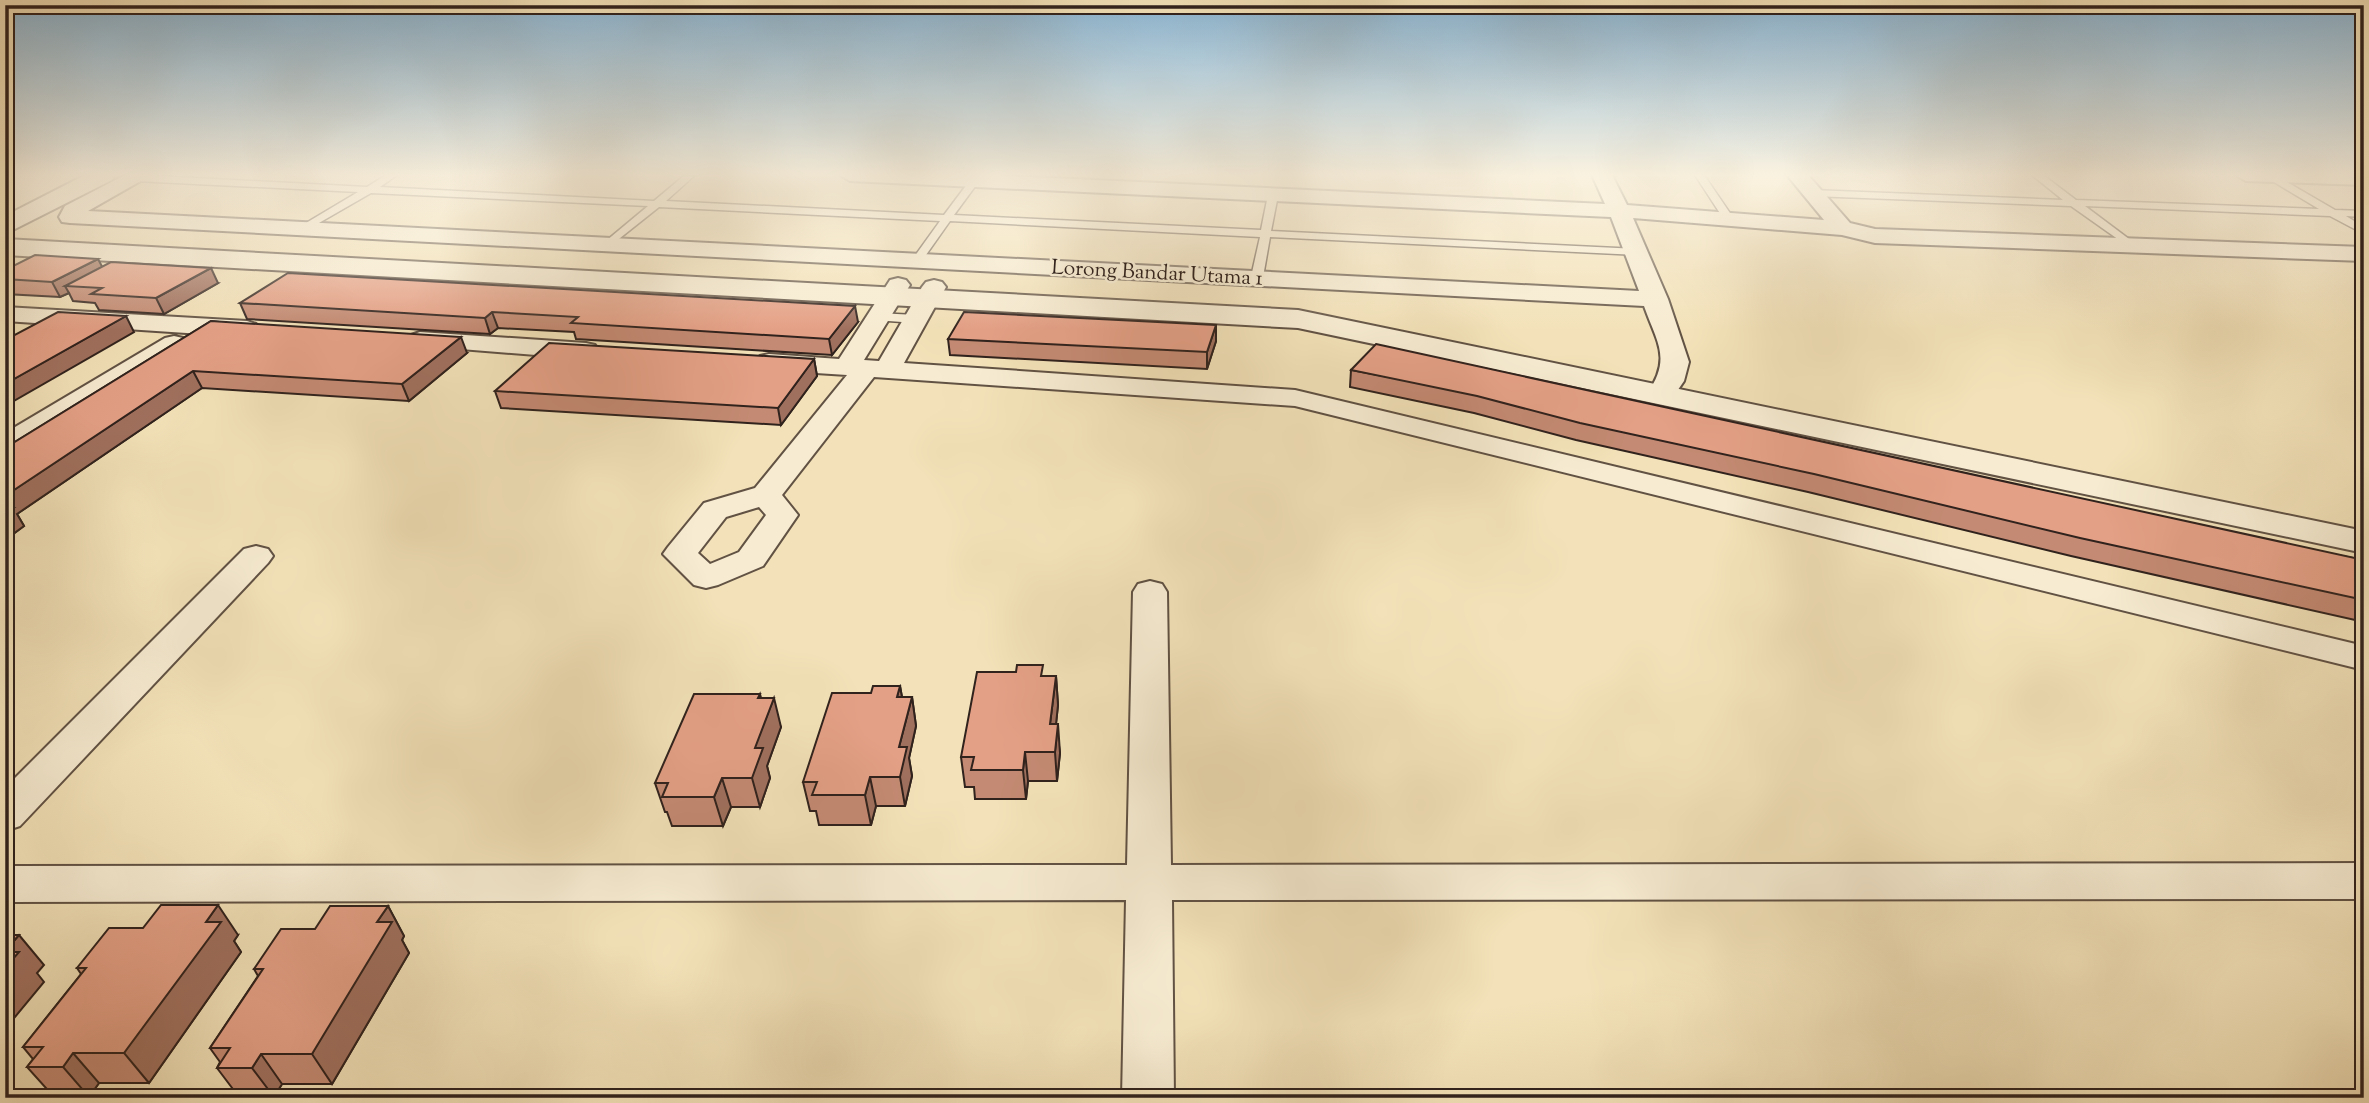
<svg xmlns="http://www.w3.org/2000/svg" width="2369" height="1103" font-family="'Sorts Mill Goudy',serif">
  <style>
    .lines { fill: none; stroke-linecap: round; stroke-linejoin: round }
    .service-casing { stroke: #615244; stroke-width: 3 }
    .minor-casing { stroke: #615244; stroke-width: 4 }
    .tertiary-casing { stroke: #615244; stroke-width: 4 }
    .service { fill: #f7ecd2; fill-rule: evenodd }
    .minor { fill: #f7ecd2; fill-rule: evenodd }
    .tertiary { fill: #f7ecd2; fill-rule: evenodd }
    .wall { fill: #c48a73; stroke: #30221d; stroke-width: 2 }
    .shaded-wall { fill: #a0705e; stroke: #30221d; stroke-width: 2 }
    .building { fill: #e4a086; stroke: #30221d; stroke-width: 2 }
    .labels { text-anchor: middle; stroke-width: 5; stroke-linejoin: round; paint-order: stroke }
    .far-street-label { font-size: 21px; fill: #30221d; stroke: #f7ecd2 }
  </style>
  <rect width="100%" height="100%" fill="#f3e2b9"/>
  <filter id="stains"><feTurbulence type="fractalNoise" baseFrequency=".00286" numOctaves="4"/><feColorMatrix values="0 0 0 0 .2 0 0 0 0 .09 0 0 0 0 .02 0 0 0 .5 -.17"/></filter>
  <radialGradient id="worn" r=".72"><stop offset=".6" stop-color="#630" stop-opacity="0"/><stop offset="1" stop-color="#630" stop-opacity=".3"/></radialGradient>
  <g class="lines">
    <g class="service-casing">
      <path id="service" d="M 140,175 L 367,187 L 386,175 L 397,175 L 380,187 L 654,201 L 685,175 L 695,175 L 666,201 L 944,215 L 971,179 L 974,178 L 979,181 L 954,215 L 1261,230 L 1268,195 L 1273,192 L 1278,195 L 1271,231 L 1638,249 L 1643,252 L 1638,255 L 1270,237 L 1263,277 L 1257,280 L 1251,277 L 1260,237 L 950,221 L 921,262 L 917,263 L 912,260 L 940,221 L 659,207 L 610,246 L 606,245 L 606,241 L 648,206 L 371,193 L 305,231 L 300,228 L 301,226 L 358,192 L 135,181 L 130,178 Z
        M 1695,175 L 1704,175 L 1734,219 L 1733,221 L 1725,221 Z
        M 2032,175 L 2043,175 L 2076,200 L 2319,209 L 2264,176 L 2275,175 L 2335,210 L 2364,211 L 2364,217 L 2346,216 L 2364,227 L 2364,234 L 2330,216 L 2085,206 L 2133,242 L 2134,244 L 2129,247 L 2071,206 L 1812,196 L 1807,193 L 1812,190 L 2063,200 Z
        M 878,313 L 916,315 L 922,319 L 916,323 L 874,320 L 872,317 Z"/>
    </g>
    <g class="minor-casing">
      <path id="minor" d="M 125,175 L 151,175 L 88,211 L 1639,291 L 1611,217 L 850,181 L 840,175 L 988,175 L 1605,204 L 1592,175 L 1612,175 L 1627,205 L 1824,220 L 1787,175 L 1808,175 L 1850,223 L 1875,229 L 2364,247 L 2364,261 L 1875,243 L 1842,235 L 1633,218 L 1668,299 L 1689,362 L 1684,381 L 1671,400 L 1661,402 L 1651,400 L 1647,394 C 1672,358 1657,343 1644,306 L 70,223 L 62,222 L 59,217 L 65,206 Z
        M 2236,175 L 2364,175 L 2364,185 L 2246,181 Z
        M 898,278 L 906,280 L 910,285 L 864,360 L 879,361 L 922,287 L 926,282 L 934,280 L 942,282 L 946,287 L 904,363 L 1295,390 L 2364,646 L 2364,670 L 1295,406 L 874,377 L 782,495 L 798,515 L 763,566 L 718,585 L 706,588 L 694,585 L 663,554 L 668,547 L 704,503 L 755,488 L 847,375 L 769,370 L 760,368 L 756,362 L 760,356 L 769,354 L 839,359 L 890,280 ZM 759,507 L 766,515 L 739,552 L 710,564 L 698,553 L 726,517 Z
        M 5,307 L 247,321 L 256,324 L 260,329 L 256,334 L 247,337 L 5,321 Z
        M 420,332 L 586,343 L 595,345 L 599,351 L 595,357 L 586,359 L 411,345 L 407,340 L 411,335 Z
        M 174,336 L 183,338 L 187,344 L 183,350 L 15,452 L 5,455 L 5,433 L 165,338 Z
        M 256,546 L 268,549 L 273,556 L 268,563 L 20,826 L 5,831 L 5,788 L 244,549 Z
        M 1150,581 L 1162,584 L 1167,592 L 1171,865 L 2364,863 L 2364,899 L 1172,900 L 1174,1098 L 1122,1098 L 1126,900 L 5,902 L 5,866 L 1127,865 L 1133,592 L 1138,584 Z"/>
    </g>
    <g class="tertiary-casing">
      <path id="tertiary" d="M 85,175 L 115,175 L 112,180 L 5,234 L 5,216 Z
        M 5,239 L 1298,310 L 2364,531 L 2364,553 L 1298,328 L 5,255 Z"/>
    </g>
    <use href="#service" class="service"/>
    <use href="#minor" class="minor"/>
    <use href="#tertiary" class="tertiary"/>
  </g>
  <path class="wall" d="M 102,267 L 218,283 L 164,314 L 99,310 L 95,303 L 73,301 L 69,293 L 60,297 L 5,294 L 5,270 Z
    M 240,303 L 858,322 L 832,355 L 576,339 L 574,332 L 498,328 L 490,334 L 247,319 Z
    M 211,321 L 467,353 L 409,401 L 202,388 L 17,514 L 24,526 L 5,540 L 5,448 Z
    M 1216,325 L 1216,341 L 1207,369 L 950,355 L 948,339 Z
    M 814,359 L 817,376 L 781,425 L 501,408 L 495,391 Z
    M 1351,370 L 2364,560 L 2364,622 L 2071,556 L 1808,492 L 1576,440 L 1474,413 L 1350,387 Z
    M 1043,676 L 1056,676 L 1058,705 L 1056,724 L 1060,753 L 1057,781 L 1028,781 L 1026,799 L 975,799 L 974,787 L 965,787 L 961,757 Z
    M 900,686 L 902,697 L 912,697 L 916,726 L 909,758 L 912,776 L 905,806 L 876,806 L 871,825 L 819,825 L 816,811 L 810,811 L 803,782 Z
    M 761,698 L 781,727 L 767,766 L 770,778 L 760,807 L 731,807 L 723,826 L 672,826 L 667,812 L 665,812 L 655,783 Z
    M 388,906 L 404,936 L 402,940 L 409,953 L 332,1084 L 282,1084 L 274,1097 L 239,1097 L 217,1068 L 220,1062 L 210,1048 L 258,976 L 254,969 Z
    M 238,935 L 234,941 L 241,952 L 149,1083 L 99,1083 L 89,1097 L 54,1097 L 27,1067 L 33,1059 L 23,1047 L 81,974 L 77,968 Z"/>
  <path class="shaded-wall" d="M 98,259 L 106,274 L 65,286 L 69,293 L 60,297 L 52,282 Z
    M 211,268 L 218,283 L 164,314 L 156,298 Z
    M 855,306 L 858,322 L 832,355 L 829,339 Z
    M 492,312 L 498,328 L 490,334 L 485,318 Z
    M 126,316 L 134,332 L 5,406 L 5,384 Z
    M 1216,325 L 1216,341 L 1207,369 L 1207,352 Z
    M 461,337 L 467,353 L 409,401 L 402,384 Z
    M 814,359 L 817,376 L 781,425 L 778,408 Z
    M 193,371 L 202,388 L 17,514 L 24,526 L 5,540 L 5,496 Z
    M 1056,676 L 1058,705 L 1053,753 L 1050,724 Z
    M 900,686 L 905,715 L 897,697 Z
    M 760,694 L 766,718 L 774,698 L 781,727 L 767,766 L 770,778 L 760,807 L 752,778 L 758,698 Z
    M 912,697 L 916,726 L 909,758 L 912,776 L 905,806 L 900,777 L 899,747 Z
    M 1058,724 L 1060,753 L 1057,781 L 1055,752 Z
    M 1025,752 L 1028,781 L 1026,799 L 1023,770 Z
    M 870,777 L 876,806 L 871,825 L 865,795 Z
    M 722,778 L 731,807 L 723,826 L 714,797 Z
    M 218,905 L 238,935 L 234,941 L 241,952 L 149,1083 L 124,1053 L 206,922 Z
    M 388,906 L 404,936 L 402,940 L 409,953 L 332,1084 L 312,1054 L 377,922 Z
    M 19,935 L 44,965 L 37,973 L 44,982 L 5,1029 L 5,951 Z
    M 73,1053 L 99,1083 L 89,1097 L 63,1067 Z
    M 261,1054 L 282,1084 L 274,1097 L 252,1068 Z"/>
  <path class="building" d="M 35,255 L 98,259 L 52,282 L 5,279 L 5,270 Z
    M 111,262 L 211,268 L 156,298 L 91,294 L 102,288 L 65,286 Z
    M 288,273 L 855,306 L 829,339 L 571,323 L 578,317 L 492,312 L 485,318 L 240,303 Z
    M 58,312 L 126,316 L 5,384 L 5,340 Z
    M 964,312 L 1216,325 L 1207,352 L 948,339 Z
    M 211,321 L 461,337 L 402,384 L 193,371 L 5,496 L 5,448 Z
    M 549,343 L 814,359 L 778,408 L 495,391 Z
    M 1376,344 L 2364,560 L 2364,600 L 2080,538 L 1814,474 L 1580,423 L 1477,396 L 1351,370 Z
    M 5,508 L 13,508 L 5,513 Z
    M 1017,665 L 1043,665 L 1041,676 L 1056,676 L 1050,724 L 1058,724 L 1055,752 L 1025,752 L 1023,770 L 971,770 L 974,757 L 961,757 L 977,672 L 1016,672 Z
    M 873,686 L 900,686 L 897,697 L 912,697 L 899,747 L 907,747 L 900,777 L 870,777 L 865,795 L 812,795 L 817,782 L 803,782 L 832,693 L 871,693 Z
    M 694,694 L 760,694 L 758,698 L 774,698 L 755,748 L 763,748 L 752,778 L 722,778 L 714,797 L 662,797 L 668,783 L 655,783 Z
    M 161,905 L 218,905 L 206,922 L 221,922 L 124,1053 L 73,1053 L 63,1067 L 27,1067 L 43,1047 L 23,1047 L 86,968 L 77,968 L 109,928 L 143,928 Z
    M 330,906 L 388,906 L 377,922 L 392,922 L 312,1054 L 261,1054 L 252,1068 L 217,1068 L 230,1048 L 210,1048 L 263,969 L 254,969 L 281,929 L 315,929 Z
    M 5,935 L 19,935 L 5,951 Z
    M 5,952 L 19,952 L 5,968 Z"/>
  <linearGradient id="sky" x2="0" y2="1"><stop stop-color="#8bb7d6"/><stop offset="0.53" stop-color="#faf2e0"/><stop offset="1" stop-color="#faf2e0" stop-opacity="0"/></linearGradient>
  <rect width="2369" height="330" fill="url(#sky)"/>
  <g class="labels">
    <g class="far-street-label">
      <text transform="translate(1157 272) rotate(3)" y="7">Lorong Bandar Utama 1</text>
    </g>
  </g>
  <rect width="2369" height="1103" fill="none" stroke="#f3e2b9" stroke-width="28"/>
  <rect x="7" y="7" width="2355" height="1089" fill="none" stroke="#30221d" stroke-width="3.5"/>
  <rect x="14" y="14" width="2341" height="1075" fill="none" stroke="#30221d" stroke-width="2"/>
  <rect width="100%" height="100%" filter="url(#stains)"/>
  <rect width="100%" height="100%" fill="url(#worn)"/>
</svg>
